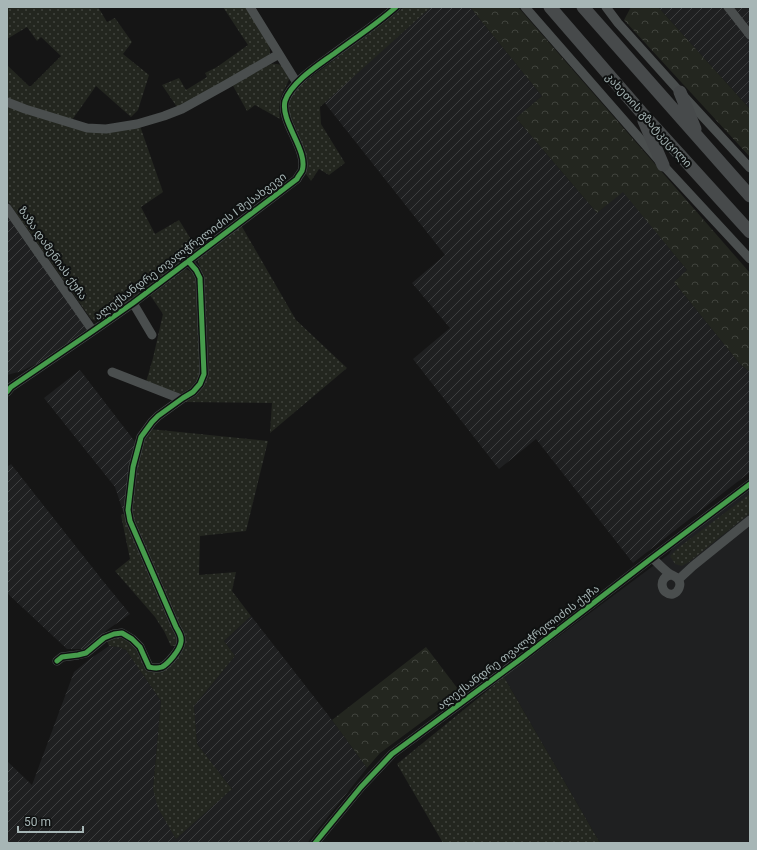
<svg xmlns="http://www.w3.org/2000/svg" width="757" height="850" font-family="Roboto,'Noto Sans Georgian',sans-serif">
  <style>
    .built { fill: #1f2021 }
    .industrial { fill: url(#industrial-furrows) }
    .grass { fill: url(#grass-dots) }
    .forest { fill: url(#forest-crowns) }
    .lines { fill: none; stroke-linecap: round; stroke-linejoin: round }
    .minor { stroke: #4a4e4e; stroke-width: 9 }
    .highway { stroke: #474a4b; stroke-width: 13 }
    .cycleway-casing { stroke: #0f1111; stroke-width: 8 }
    .cycleway { stroke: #469c4c; stroke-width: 5 }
    .labels { text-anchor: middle; stroke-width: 4; stroke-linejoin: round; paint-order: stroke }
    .street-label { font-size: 11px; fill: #a7b6b6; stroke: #0f1111 }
  </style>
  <defs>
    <pattern id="industrial-furrows" width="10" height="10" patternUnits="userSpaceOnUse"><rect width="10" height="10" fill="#1f2021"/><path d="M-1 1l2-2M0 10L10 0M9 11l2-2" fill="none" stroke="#3d3e3f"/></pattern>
    <pattern id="grass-dots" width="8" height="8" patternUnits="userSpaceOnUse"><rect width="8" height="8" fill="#23261f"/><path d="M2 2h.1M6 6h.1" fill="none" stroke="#40433d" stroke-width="1.8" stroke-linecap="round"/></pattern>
    <pattern id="forest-crowns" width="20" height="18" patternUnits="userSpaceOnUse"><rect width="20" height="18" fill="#23261f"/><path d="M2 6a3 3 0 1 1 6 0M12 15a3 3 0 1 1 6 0" fill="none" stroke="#40433d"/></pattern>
  </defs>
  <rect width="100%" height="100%" fill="#151515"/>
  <path class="built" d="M 750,489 L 750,843 L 600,843 L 504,677 L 669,554 L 673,547 Z"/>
  <path class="industrial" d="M 431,7 L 470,7 L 542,96 L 516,118 L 597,213 L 623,191 L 687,270 L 674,282 L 740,364 L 750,372 L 750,472 L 633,563 L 536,439 L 499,469 L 413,359 L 450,328 L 412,283 L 445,255 L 324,102 Z
    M 658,7 L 750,7 L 750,109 Z
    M 7,215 L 87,329 L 38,363 L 22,371 L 7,375 Z
    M 80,370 L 136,443 L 124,514 L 115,487 L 44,398 Z
    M 11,464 L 103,581 L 130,614 L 107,630 L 86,649 L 67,649 L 7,593 L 7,467 Z
    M 251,616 L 332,720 L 367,768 L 307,843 L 7,843 L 7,761 L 32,785 L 74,672 L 90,659 L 109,646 L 119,647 L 126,650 L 161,701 L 153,789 L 176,839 L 232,789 L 197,744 L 194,706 L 235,656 L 224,641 Z"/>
  <path class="grass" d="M 7,7 L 98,7 L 107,22 L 115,18 L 132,42 L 123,54 L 149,75 L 138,110 L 131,117 L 96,86 L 72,120 L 7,99 L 7,65 L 30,87 L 61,56 L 41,37 L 37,41 L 27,27 L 7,39 Z
    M 223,7 L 248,7 C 254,17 272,43 270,54 L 197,98 L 177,107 L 162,85 L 179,78 L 186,90 L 207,77 L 205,73 L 217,67 L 248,45 Z
    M 404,7 L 431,7 L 320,107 L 321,124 L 345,163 L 329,175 L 319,169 L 311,181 L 306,174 L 306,158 L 288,113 L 288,103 L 292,94 L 302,84 Z
    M 271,64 C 282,63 284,67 290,75 C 288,85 284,88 281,97 C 279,104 279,112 280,119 L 255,105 L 247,111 L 232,84 Z
    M 7,106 L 76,127 L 140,126 L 163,192 L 141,207 L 155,234 L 179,220 L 197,249 L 102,321 L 96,321 L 91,319 L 7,200 Z
    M 241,225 L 296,320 L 347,368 L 270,433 L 272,403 L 182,402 L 205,381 L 202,273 L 197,259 Z
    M 186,269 L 192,272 L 197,278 L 201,374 L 197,384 L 181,396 L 146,382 L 153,358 L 163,314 L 150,295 L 181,271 Z
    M 150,429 L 268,441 L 246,531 L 200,536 L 199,575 L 236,572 L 232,591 L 251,616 L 224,641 L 235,656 L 194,706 L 197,744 L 232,789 L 176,839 L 158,808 L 153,789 L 161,701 L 126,650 L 119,647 L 109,646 L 107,641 L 121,636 L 128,639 L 157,671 L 184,642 L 134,524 L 131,511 L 137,465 L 142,442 Z
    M 750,494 L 750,513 L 689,562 L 682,566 L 675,564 L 670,556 L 678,548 Z
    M 124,514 L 129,528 L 177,636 L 178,646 L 171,646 L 164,631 L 155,617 L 115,571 L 130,559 L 121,515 Z
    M 504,677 L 600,843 L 443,843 L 397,764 Z"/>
  <path class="forest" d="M 470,7 L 518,7 L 750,273 L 750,372 L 740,364 L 674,282 L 687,270 L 623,192 L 597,213 L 516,118 L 542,96 Z
    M 631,7 L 658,7 L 750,109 L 750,157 L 624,20 Z
    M 426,647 L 461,693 L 380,753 L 367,768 L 332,720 Z"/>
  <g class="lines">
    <path class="minor" d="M 250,7 L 297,83
      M 525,7 L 663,165 L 750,259
      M 606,7 L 618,23 L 680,92 L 750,168
      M 728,7 L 750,35
      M 7,102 L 25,109 L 87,128 L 106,129 L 137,124 L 164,116 L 182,109 L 227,84 L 279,54
      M 7,208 L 93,331
      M 133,303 L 152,335
      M 112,372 L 181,399
      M 7,392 L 11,387 L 93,331 L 133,303 L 297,179 C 298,176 301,173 302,171 C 309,151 280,122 285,101 C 291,82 320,64 335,53 C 355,38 377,24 396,7
      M 652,558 C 658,563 664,570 670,574 C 673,576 676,576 678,579 C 682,584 679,592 673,594 C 661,596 657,577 671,575
      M 679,579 L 693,566 L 750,520
      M 57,661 L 62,657 L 78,655 L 86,653 L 104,638 L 114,634 L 122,633 L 132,639 L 140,647 L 149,667 C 154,668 157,669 162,667 C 168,664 180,650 181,642 C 182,637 179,632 176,627 L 130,521 L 128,510 L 133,467 L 141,437 L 152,422 L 158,416 L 183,398 L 193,392 L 200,384 L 204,374 L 200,278 L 196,270 L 188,261
      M 315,843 L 361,787 L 392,754 L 522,658 L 652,558 L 750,484"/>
    <path class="highway" d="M 550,7 L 641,112 L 750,232
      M 583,7 L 750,196
      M 680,92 L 695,129
      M 644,121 L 663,165"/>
    <g class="cycleway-casing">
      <path id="cycleway" d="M 7,392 L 11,387 L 93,331 L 133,303 L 297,179 C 298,176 301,173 302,171 C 309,151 280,122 285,101 C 291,82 320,64 335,53 C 355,38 377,24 396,7
        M 57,661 L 62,657 L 78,655 L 86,653 L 104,638 L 114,634 L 122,633 L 132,639 L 140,647 L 149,667 C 154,668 157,669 162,667 C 168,664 180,650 181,642 C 182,637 179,632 176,627 L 130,521 L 128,510 L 133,467 L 141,437 L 152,422 L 158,416 L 183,398 L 193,392 L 200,384 L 204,374 L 200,278 L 196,270 L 188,261
        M 315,843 L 361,787 L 392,754 L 522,658 L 652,558 L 750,484"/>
    </g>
    <use href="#cycleway" class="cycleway"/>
  </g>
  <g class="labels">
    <g class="street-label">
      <text transform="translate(649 120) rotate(48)" y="4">კახეთის გზატკეცილი</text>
      <text transform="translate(190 246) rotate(-37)" y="4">ალექსანდრე თვალჭრელიძის I შესახვევი</text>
      <text transform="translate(53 253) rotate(55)" y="4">ზაზა დამენიას ქუჩა</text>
      <text transform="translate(518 647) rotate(-37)" y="4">ალექსანდრე თვალჭრელიძის ქუჩა</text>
    </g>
  </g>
  <rect width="757" height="850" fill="none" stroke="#a7b6b6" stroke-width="16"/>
  <path d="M18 826v6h65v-6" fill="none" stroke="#a7b6b6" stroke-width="2"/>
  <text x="24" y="826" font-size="12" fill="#a7b6b6" stroke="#0f1111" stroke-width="3" paint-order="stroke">50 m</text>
</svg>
